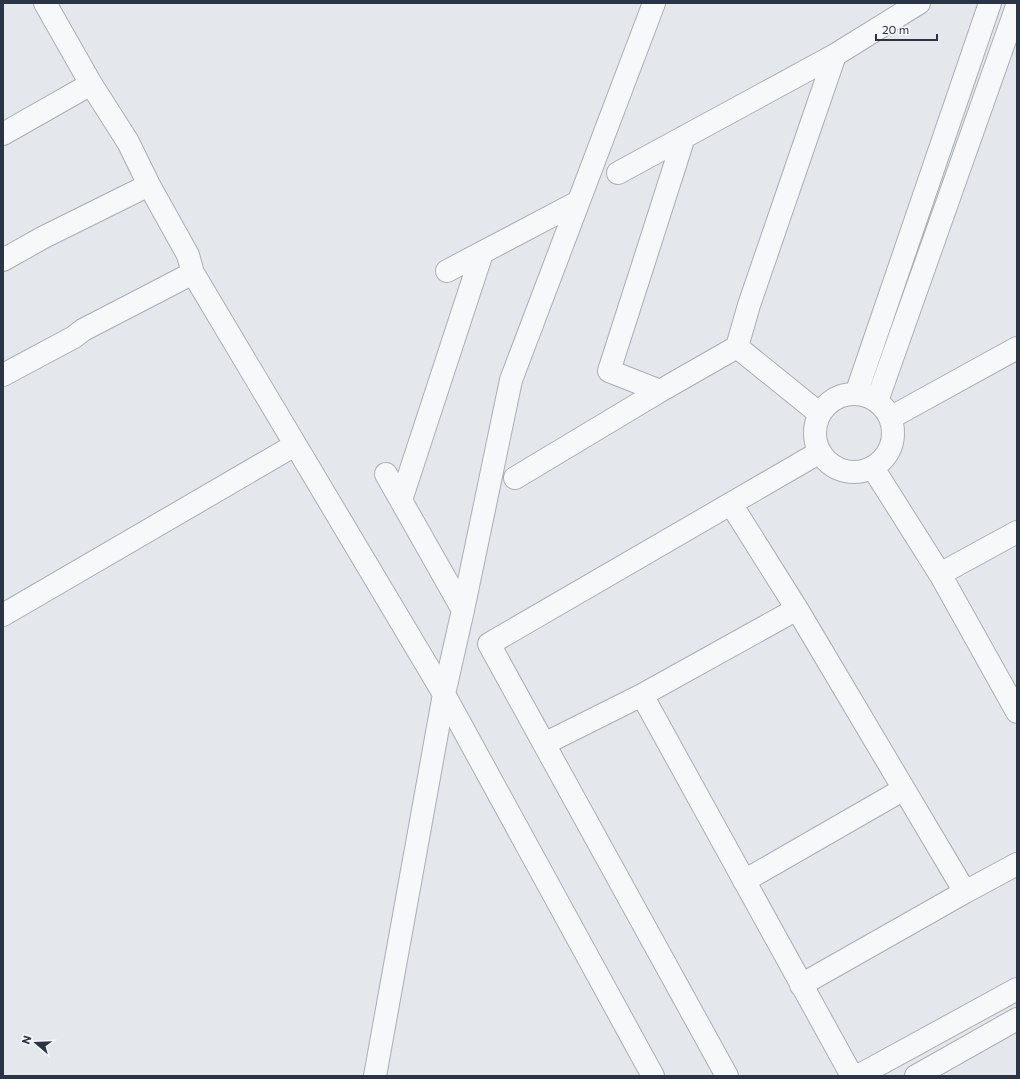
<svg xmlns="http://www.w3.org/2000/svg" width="1020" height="1079" font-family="Commissioner,sans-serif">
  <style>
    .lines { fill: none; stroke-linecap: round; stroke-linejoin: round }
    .minor-casing { stroke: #a9aeb7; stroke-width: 24 }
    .minor { stroke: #f7f8fa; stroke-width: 22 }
  </style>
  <rect width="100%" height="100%" fill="#e4e7ec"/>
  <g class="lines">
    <g class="minor-casing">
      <path id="minor" d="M 45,3 L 91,84 L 128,142 L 149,185 L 188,255 L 193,273 L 444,694 L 653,1076
        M 835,55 L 919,3
        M 3,134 L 91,84
        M 684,137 L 609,371 L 660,391 L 737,347
        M 618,173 L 835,55 L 749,305 L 737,347 L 820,414
        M 3,260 L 44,237 L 149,185
        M 447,271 L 578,202
        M 3,375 L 74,337 L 83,330 L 193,273
        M815 433a39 39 0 1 1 78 0a39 39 0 1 1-78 0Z
        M 856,394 L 990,3
        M 877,401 L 1017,6
        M 890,418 L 1017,348
        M 873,468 L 940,574 L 1017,532
        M 386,474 L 463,610
        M 515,478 L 660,391
        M 401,500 L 482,253
        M 731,504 L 797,609
        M 940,574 L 1017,712
        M 3,615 L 295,445
        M 642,695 L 797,609 L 965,892 L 801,985
        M 544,744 L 642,695 L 852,1076
        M 744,881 L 904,789
        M 965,892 L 1017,864
        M 375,1076 L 444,694 L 463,610 L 511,380 L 654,3
        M 727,1076 L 489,644 L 820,452
        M 858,1076 L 1017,989
        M 916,1076 L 1017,1019"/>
    </g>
    <use href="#minor" class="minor"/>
  </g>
  <rect width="1020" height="1079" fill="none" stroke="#2b3445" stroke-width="8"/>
  <g transform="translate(36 1043) rotate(289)" stroke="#f4f6f9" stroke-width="3" paint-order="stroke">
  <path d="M0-3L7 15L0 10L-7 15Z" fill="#2b3445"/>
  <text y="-6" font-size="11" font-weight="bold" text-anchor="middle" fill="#2b3445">N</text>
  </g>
  <path d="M876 34v6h61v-6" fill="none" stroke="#2b3445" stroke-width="2"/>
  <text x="882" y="34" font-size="12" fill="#2b3445" stroke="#f4f6f9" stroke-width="3" paint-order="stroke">20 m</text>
</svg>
